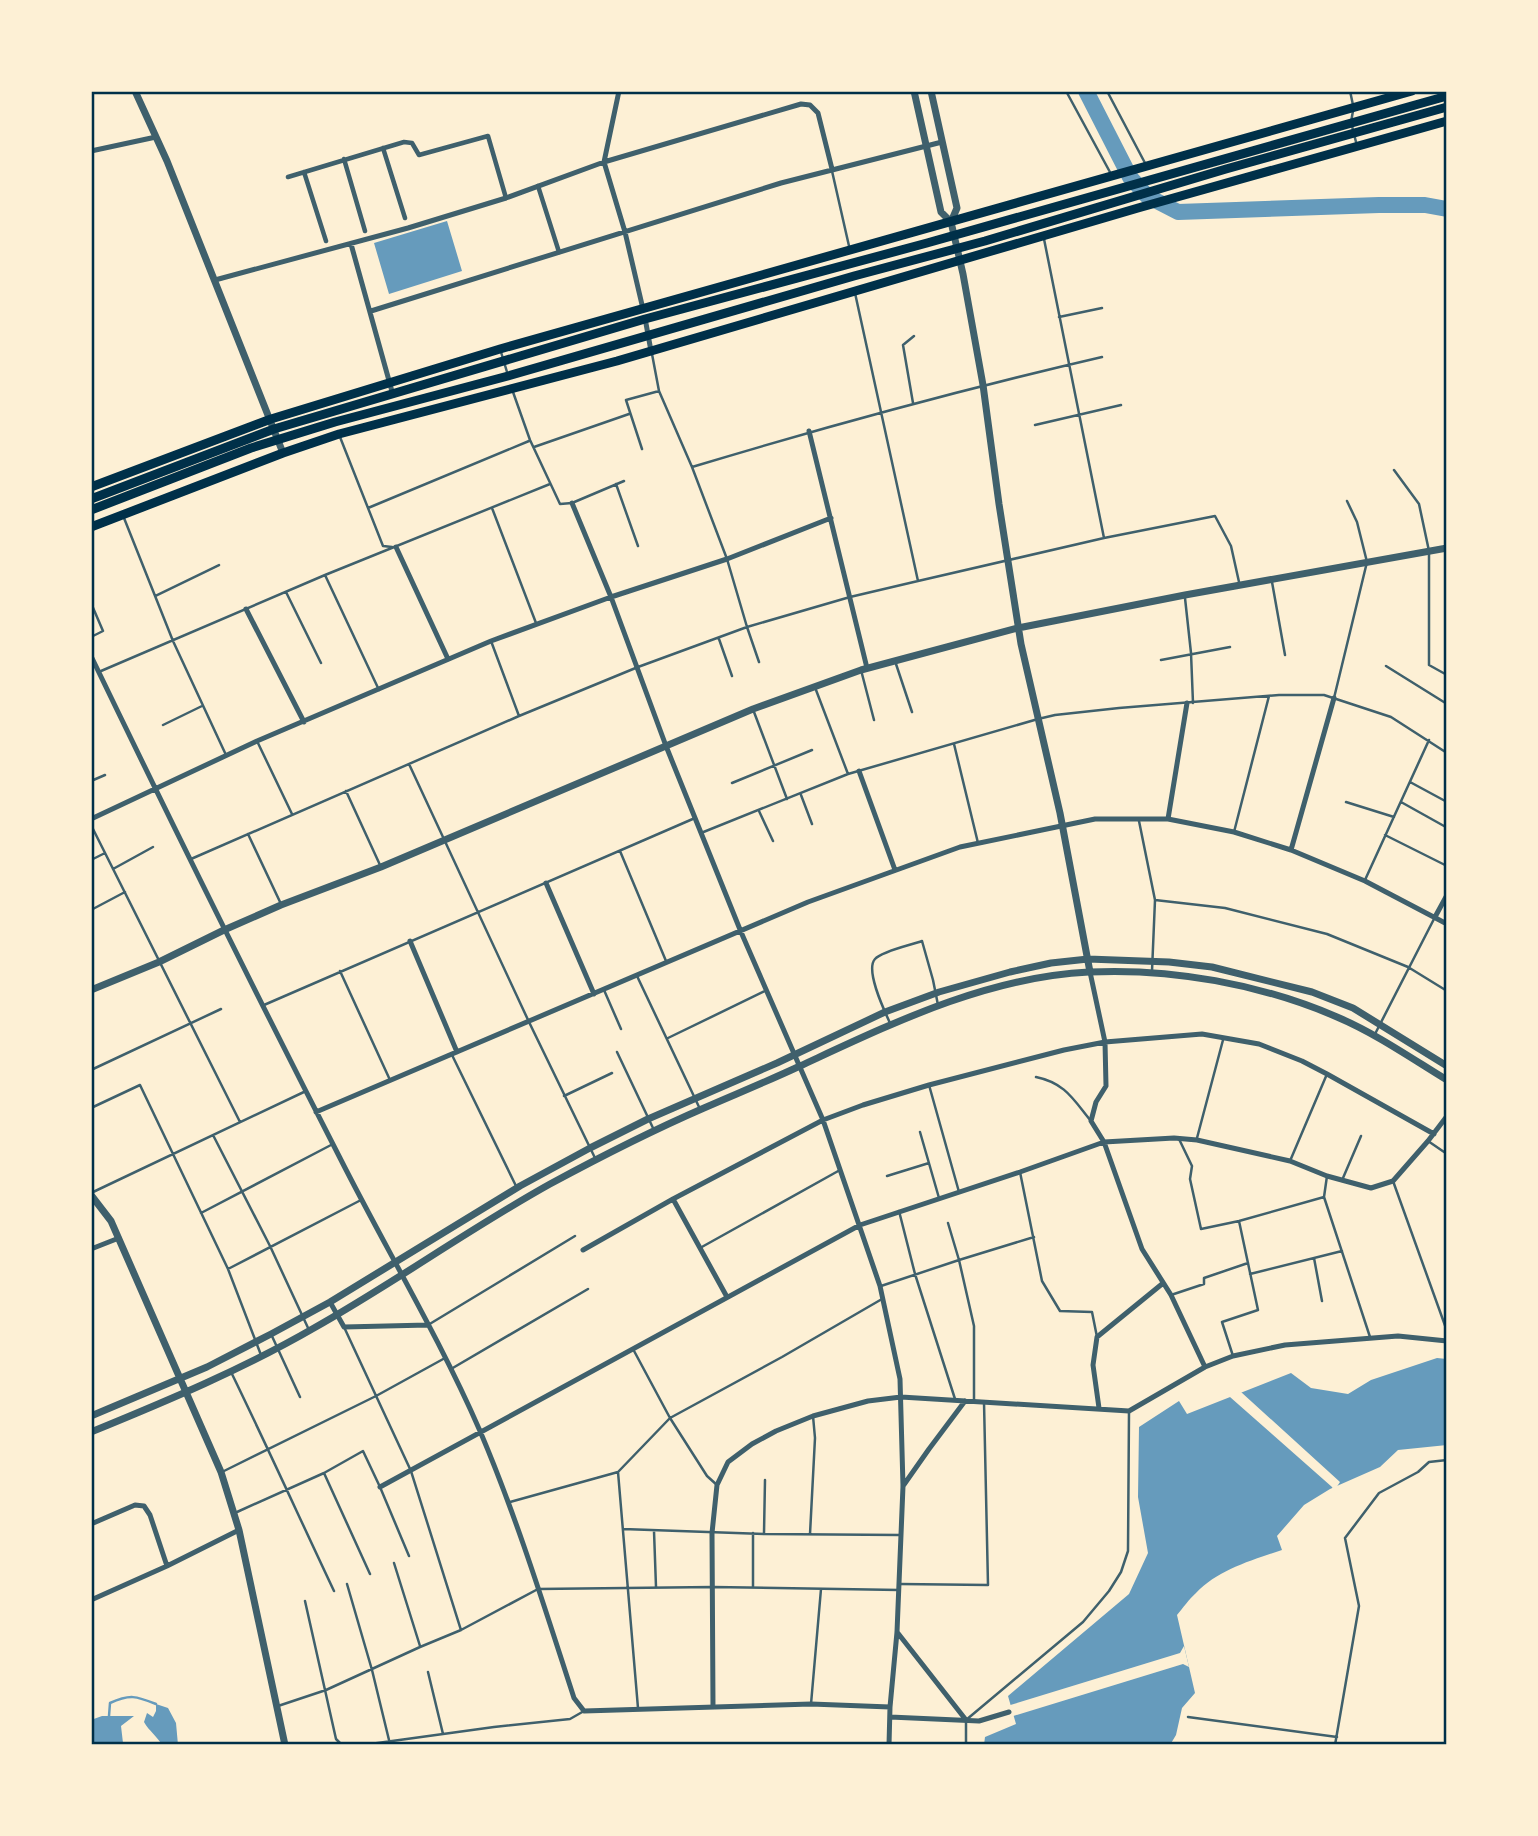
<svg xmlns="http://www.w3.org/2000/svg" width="1538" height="1836" font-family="'Fira Sans Condensed',sans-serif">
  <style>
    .water { fill: #669bbc }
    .pier { fill: #fdf0d5 }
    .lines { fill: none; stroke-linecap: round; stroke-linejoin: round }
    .stream { stroke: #669bbc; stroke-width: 2.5 }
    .river { stroke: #669bbc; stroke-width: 16 }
    .service { stroke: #3f606c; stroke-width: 2.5 }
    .pedestrian { stroke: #3f606c; stroke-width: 4.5 }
    .minor { stroke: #3f606c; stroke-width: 5 }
    .tertiary { stroke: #3f606c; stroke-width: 7 }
    .primary { stroke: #003049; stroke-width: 9 }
    .neatline { fill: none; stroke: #003049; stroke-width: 2.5 }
  </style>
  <rect width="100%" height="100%" fill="#fdf0d5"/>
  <path class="water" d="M 447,221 L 462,271 L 389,294 L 374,243 Z
    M 1437,1358 L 1447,1359 L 1447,1445 L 1398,1450 L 1380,1467 L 1330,1489 L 1304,1505 L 1277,1536 L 1282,1550 C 1252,1560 1218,1570 1196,1593 C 1189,1599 1183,1608 1177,1615 L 1195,1693 L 1182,1708 L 1176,1735 L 1170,1745 L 984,1745 L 985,1737 L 1016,1724 L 1008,1696 L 1129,1594 L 1148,1553 L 1138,1497 L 1139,1427 L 1179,1401 L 1187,1414 L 1291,1373 L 1311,1388 L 1348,1394 L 1371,1380 Z
    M 156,1704 L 168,1708 L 176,1723 L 178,1745 L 162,1745 C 157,1736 149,1731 144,1722 L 147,1713 L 153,1717 L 156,1711 Z
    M 102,1716 L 134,1716 L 121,1726 L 123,1743 L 125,1745 L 91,1745 L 91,1720 Z"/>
  <path class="pier" d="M 1238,1392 L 1241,1392 L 1340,1482 L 1334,1491 L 1332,1487 L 1230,1397 L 1230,1395 Z
    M 1184,1646 L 1189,1667 L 1183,1664 L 1010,1717 L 1007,1706 L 1180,1653 Z"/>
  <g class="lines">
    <path class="stream" d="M 109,1716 L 110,1703 C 130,1694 136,1696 156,1704"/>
    <path class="river" d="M 1086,91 L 1130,177 L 1147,196 L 1178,212 L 1379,205 L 1425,205 L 1447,209"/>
    <path class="service" d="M 1066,91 L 1111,174
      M 1107,91 L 1145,163
      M 1350,91 L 1353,105
      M 1353,111 L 1351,122 L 1356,142
      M 832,171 L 849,246
      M 1044,239 L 1104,538
      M 855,293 L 918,581
      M 1059,317 L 1102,308
      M 501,352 L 507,372
      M 652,354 L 659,391 L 692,467 L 727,559 L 747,627 L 759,662
      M 513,392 L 530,440 L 560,504 L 572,503 L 624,481
      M 913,403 L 903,345 L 914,336
      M 1035,425 L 1121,405
      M 340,437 L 383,546 L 392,547
      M 534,447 L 629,414
      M 642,449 L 626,400 L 659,391
      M 692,467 C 828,426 964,389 1102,357
      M 1394,470 L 1419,504 L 1429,551 L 1429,665 L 1447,675
      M 616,484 L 638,546
      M 368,508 L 529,441
      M 492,508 L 536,623
      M 124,518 L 173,641 L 226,755
      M 325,575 L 379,690
      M 1272,582 L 1285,655
      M 286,592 L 321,663
      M 155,596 L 219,565
      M 1185,598 L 1191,653 L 1193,703
      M 91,603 L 103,631 L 91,637
      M 719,639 L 732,676
      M 491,641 L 519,716
      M 1161,660 L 1230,647
      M 896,664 L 912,712
      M 1386,666 L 1447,704
      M 861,670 L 874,720
      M 101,671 L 325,575 L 550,484
      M 816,690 L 848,774
      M 1334,698 L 1367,562 L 1357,522 L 1347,501
      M 754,712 L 787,799
      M 163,725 L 202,706
      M 257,741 L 292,814
      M 954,744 L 978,843
      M 409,764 L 529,1022 L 596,1160
      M 91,781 L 105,775
      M 1410,782 L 1447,802
      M 732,783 L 812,750
      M 346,791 L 380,865
      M 801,795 L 812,824
      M 1346,802 L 1394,817
      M 1401,802 L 1444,826
      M 759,811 L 773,841
      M 1139,821 L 1155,900 L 1152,971
      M 91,825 L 240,1122
      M 1234,832 L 1269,696
      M 701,833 L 848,774 L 1038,719 L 1055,715 L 1119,708 L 1279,695 L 1324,695 L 1391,717 L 1447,753
      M 248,834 L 281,904
      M 1385,835 L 1447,866
      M 620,851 L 666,961
      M 191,859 L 519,716 L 638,667 L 747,627 L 850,597 L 918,581 L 1104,538 L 1215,516 L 1231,546 L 1239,582
      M 91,860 L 105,853
      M 113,869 L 153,847
      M 1365,880 L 1429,740
      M 1155,900 L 1225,908 L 1327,934 L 1408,967 L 1447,991
      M 91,910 L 125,892
      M 340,971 L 390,1080
      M 637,976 L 700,1109
      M 604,990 L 621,1029
      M 264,1005 L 695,818
      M 890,1023 C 884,1010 865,970 875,959 C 882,951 911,945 922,941 L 933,980 L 938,1005
      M 1374,1036 L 1435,917
      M 668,1038 L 765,991
      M 617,1052 L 653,1128
      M 452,1055 L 517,1188
      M 91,1070 L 221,1009
      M 1036,1077 C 1065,1083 1073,1099 1091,1121
      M 929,1085 L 959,1192
      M 564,1096 L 612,1073
      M 91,1108 L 140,1085 L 228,1269 L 261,1355
      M 920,1132 L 939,1198
      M 213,1135 L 270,1246 L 309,1330
      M 1197,1138 L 1223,1040
      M 1179,1139 L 1192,1166 L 1190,1179 L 1201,1229 L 1239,1221 L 1324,1197
      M 1428,1141 L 1447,1154
      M 1290,1161 L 1327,1074
      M 1020,1172 L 1042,1281 L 1060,1311 L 1092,1312 L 1097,1337
      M 887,1176 L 929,1163
      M 1327,1176 L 1324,1197 L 1370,1337
      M 1343,1178 L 1361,1136
      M 1393,1181 L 1447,1331
      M 91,1193 L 306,1091
      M 899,1211 L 915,1274 L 955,1399
      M 201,1213 L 331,1145
      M 948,1223 L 959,1260 L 974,1326 L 974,1401
      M 700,1248 L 840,1170
      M 1314,1258 L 1322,1301
      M 228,1269 L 361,1200
      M 1250,1274 L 1342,1251
      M 881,1286 L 959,1260 L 1034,1237
      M 1171,1295 L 1204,1284 L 1204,1278 L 1248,1263
      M 428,1325 L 575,1236
      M 344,1327 L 411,1471 L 461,1630
      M 271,1334 L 300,1397
      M 633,1349 L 670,1418 L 707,1476 L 717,1485
      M 1233,1356 L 1222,1322 L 1258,1310 L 1239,1221
      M 451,1369 L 588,1289
      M 232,1374 C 267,1446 300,1519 334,1591
      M 224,1471 L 376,1396 L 445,1358
      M 618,1472 L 670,1418 L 782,1357 L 882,1299
      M 618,1472 L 638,1708
      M 324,1473 L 370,1574
      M 510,1502 L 618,1472
      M 237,1512 L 324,1473 L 363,1451 L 380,1487 L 409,1556
      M 623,1529 L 764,1534 L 900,1535
      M 654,1531 L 656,1587
      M 753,1533 L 753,1586
      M 764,1533 L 765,1480
      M 810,1534 L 815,1438 L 813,1416
      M 394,1563 L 420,1646
      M 347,1584 L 372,1670 L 389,1740
      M 900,1584 L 988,1585 L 984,1402
      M 305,1601 L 336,1739 L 342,1745
      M 428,1672 L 443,1734
      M 811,1704 L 821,1589
      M 278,1706 L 326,1690 L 420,1647 L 461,1630 L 538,1589 L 713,1587 L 899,1590
      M 1188,1717 L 1337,1737
      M 363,1745 L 494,1727 L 570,1719 L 584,1711
      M 966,1745 L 966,1720 L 1083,1622 L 1109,1591 L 1121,1572 L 1128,1551 L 1129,1411
      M 1335,1745 L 1359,1606 L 1345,1538 L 1379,1493 L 1418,1472 L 1429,1462 L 1447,1460"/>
    <path class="pedestrian" d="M 383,148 L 405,218
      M 344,159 L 365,231
      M 304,172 L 326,241
      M 288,177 L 404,142 L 412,143 L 419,155 L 488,136 L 506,198
      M 538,186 L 559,252"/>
    <path class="minor" d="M 619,91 L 604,162 L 625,232 L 643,309
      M 91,151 L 156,137
      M 351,244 L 393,395
      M 215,280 L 408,228 L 506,198 L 604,162 L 801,104 L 810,105 L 818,113 L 832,169
      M 371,311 L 781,183 L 942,142
      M 645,318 L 651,351
      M 809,431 L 867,668
      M 572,503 L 611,597 L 666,746 L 741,932 L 823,1120 L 880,1286 L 900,1379 L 903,1486 L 897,1632 L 890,1707 L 889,1745
      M 396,547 L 448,659
      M 246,609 L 304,722
      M 91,656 C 172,824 255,992 340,1158 C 386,1249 439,1337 480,1431 C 517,1518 545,1609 574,1698 L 584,1711 L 811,1704 L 890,1707
      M 859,771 L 895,870
      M 91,819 L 257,741 L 491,641 L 611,597 L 727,559 L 831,518
      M 1168,819 L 1187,703
      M 1291,850 L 1334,698
      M 546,883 L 594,994
      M 1435,917 L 1447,895
      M 410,941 L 457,1052
      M 1090,972 L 1105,1042 L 1106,1086 L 1096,1102 L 1091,1121 L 1104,1142 L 1142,1249 L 1171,1295 L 1205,1367
      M 316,1112 L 808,902 L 960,847 L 1095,819 L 1168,819 L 1234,832 L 1291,850 L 1365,881 L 1447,924
      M 673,1199 L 727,1297
      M 91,1249 L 119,1238
      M 583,1250 L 673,1199 L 823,1120 L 863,1105 L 929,1085 L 1064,1050 L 1105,1042 L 1202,1034 L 1259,1044 L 1302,1061 L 1327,1074 L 1434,1134
      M 330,1302 L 344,1327 L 428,1325
      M 1099,1408 L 1093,1365 L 1097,1337 L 1162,1284
      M 903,1486 L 929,1449 L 965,1401
      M 380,1487 L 860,1225 L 1020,1172 L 1104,1142 L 1174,1138 L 1197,1140 L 1290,1161 L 1327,1176 L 1371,1188 L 1393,1181 L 1428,1141 L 1447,1116
      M 91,1524 L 135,1505 L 144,1506 L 150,1515 L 167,1566
      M 91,1600 L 167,1566 L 239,1530
      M 897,1632 L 966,1720
      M 713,1706 L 712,1533 L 717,1485 L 728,1462 L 752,1444 L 776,1431 L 813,1416 L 868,1401 L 901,1397 L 1129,1411 L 1205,1367 L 1233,1356 L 1285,1345 L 1398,1336 L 1447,1341
      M 890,1717 L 979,1721 L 1009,1712"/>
    <path class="tertiary" d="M 135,91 L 167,161 L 283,453
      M 914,91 L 941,212 L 951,222
      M 931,91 L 957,208 L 951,222
      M 951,222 L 963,274 L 983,385 L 999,504 L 1021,644 L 1060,813 L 1090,972
      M 91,990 L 159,962 L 224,930 L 281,905 L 381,867 L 753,709 L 861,670 L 1018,628 L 1185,595 L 1447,548
      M 91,1195 L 111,1221 L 221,1472 L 239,1530 L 285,1745
      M 91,1416 L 207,1367 L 271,1334 L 330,1302 L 520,1186 L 590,1148 L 648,1119 L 777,1063 L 885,1012 L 939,992 L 1010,972 L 1051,963 L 1088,959 L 1169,962 L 1212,967 L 1312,992 L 1353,1008 L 1447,1066
      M 91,1432 C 167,1401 243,1369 314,1328 C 394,1283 469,1229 550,1184 C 600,1157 651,1131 704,1108 C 736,1094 768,1081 800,1066 C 891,1024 986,977 1089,972 C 1171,968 1261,984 1337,1017 C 1375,1033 1411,1058 1447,1080"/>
    <path class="primary" d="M 91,487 L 271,419 L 500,349 L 1412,91
      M 91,499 L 274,429 L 645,319 L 927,243 L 1447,96
      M 91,510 L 251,448 L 335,422 L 508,376 L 854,276 L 985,241 L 1226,169 L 1447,107
      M 91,527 L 283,453 L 339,434 L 617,361 L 1138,208 L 1447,121"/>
  </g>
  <rect width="1538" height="1836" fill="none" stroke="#fdf0d5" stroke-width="186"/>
  <rect x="93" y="93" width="1352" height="1650" class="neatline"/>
</svg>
